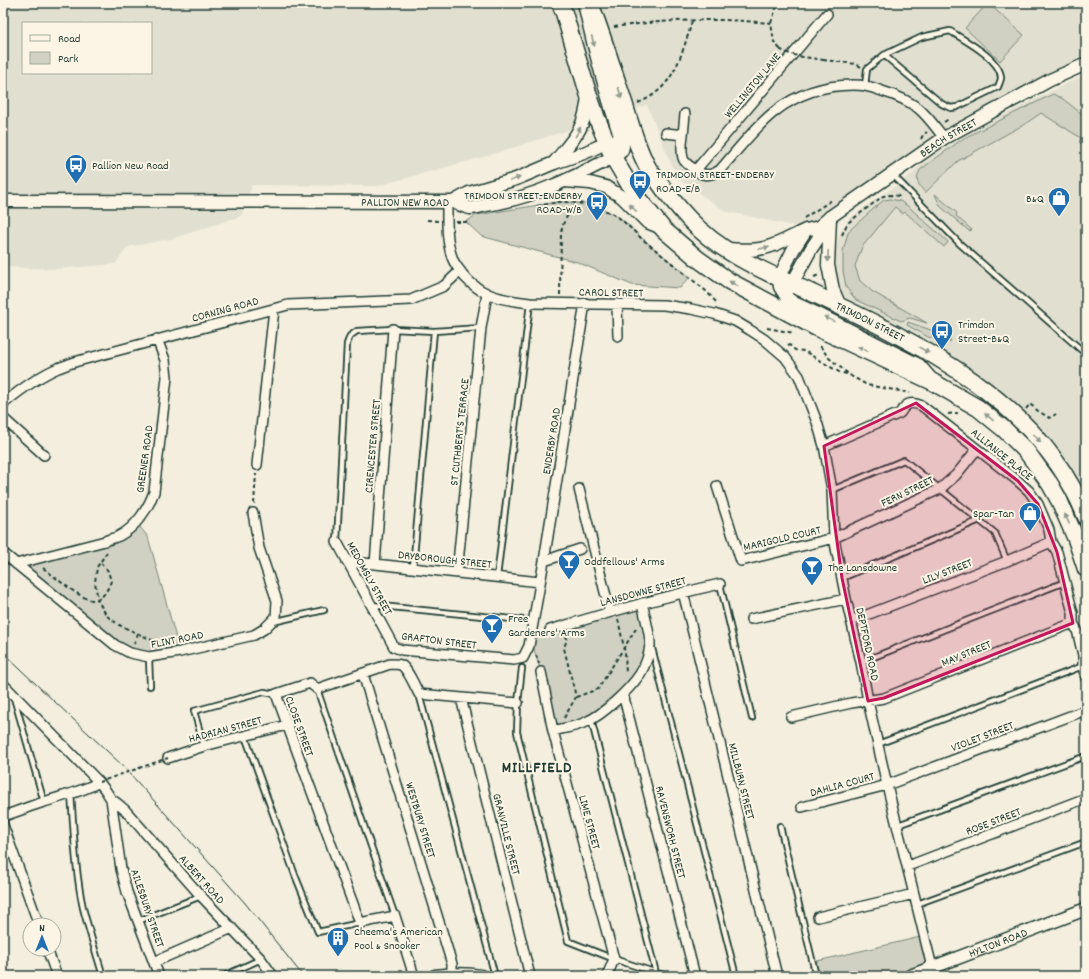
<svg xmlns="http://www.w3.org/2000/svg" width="1089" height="979" font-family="Dekko,sans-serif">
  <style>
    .built { fill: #e1dfd0; fill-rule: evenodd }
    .green { fill: #d0d1c2; stroke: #78877b }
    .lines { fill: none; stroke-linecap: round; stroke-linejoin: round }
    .service-casing { stroke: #1f3d34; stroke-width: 8 }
    .minor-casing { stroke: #1f3d34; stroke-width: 12 }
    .tertiary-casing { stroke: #1f3d34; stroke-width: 15 }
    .secondary-casing { stroke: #1f3d34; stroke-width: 16 }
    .trunk-casing { stroke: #1f3d34; stroke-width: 19 }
    .path { stroke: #1f3d34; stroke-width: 2; stroke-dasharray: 4 3; stroke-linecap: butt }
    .service { stroke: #fcf5e5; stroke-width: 4.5 }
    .minor { stroke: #fcf5e5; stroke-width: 9 }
    .tertiary { stroke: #fcf5e5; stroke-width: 12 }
    .secondary { stroke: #fcf5e5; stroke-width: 13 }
    .trunk { stroke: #fcf5e5; stroke-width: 16 }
    .tram { stroke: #1f3d34; stroke-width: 1 }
    .path-bridge { stroke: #1f3d34; stroke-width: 2; stroke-dasharray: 4 3; stroke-linecap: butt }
    .oneway { fill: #8e998c }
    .marked { fill: #c2185b; fill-opacity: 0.2; stroke: #c2185b; stroke-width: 3; stroke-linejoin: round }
    .labels { text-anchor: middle; stroke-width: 4; stroke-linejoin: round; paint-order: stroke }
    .street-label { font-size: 12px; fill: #1f3d34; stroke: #fcf5e5 }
    .poi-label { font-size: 12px; fill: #1f3d34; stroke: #fcf5e5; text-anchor: start }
    .district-label { font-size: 16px; font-weight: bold; letter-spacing: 1px; fill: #1f3d34; stroke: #fcf5e5 }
  </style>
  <rect width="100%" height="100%" fill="#f3eede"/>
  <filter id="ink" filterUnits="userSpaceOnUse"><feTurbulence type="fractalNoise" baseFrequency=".025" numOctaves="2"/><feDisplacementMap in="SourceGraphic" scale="8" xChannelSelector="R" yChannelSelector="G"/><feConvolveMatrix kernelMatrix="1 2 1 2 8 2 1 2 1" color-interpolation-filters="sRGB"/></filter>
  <g filter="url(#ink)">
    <path class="built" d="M 3,3 L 1086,3 L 1086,57 L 1055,72 L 803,228 L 725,211 L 677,178 L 647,105 L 483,157 L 377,186 L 252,185 L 241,216 L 174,238 L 128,247 L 115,264 L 54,269 L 3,267 ZM 23,23 L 151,23 L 151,73 L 23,73 Z
      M 1086,74 L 1086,496 L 1082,487 L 1064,458 L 1044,433 L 999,391 L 950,357 L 851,304 L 842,293 L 836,275 L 835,256 L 837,243 L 840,233 L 849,219 L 913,173 L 921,164 L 962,136 Z"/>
    <path class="green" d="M 988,3 L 1024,35 L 1000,61 L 965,28 Z
      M 1053,94 L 1063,99 L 1086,117 L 1086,147 L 1079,142 L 1081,138 L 1041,113 L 1025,124 L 958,161 L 925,193 C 918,184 914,179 921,169 L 964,138 Z
      M 935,194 L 957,213 L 956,216 L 972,230 L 969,231 L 940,206 Z
      M 890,199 L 900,201 L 909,207 L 948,242 L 944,247 L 905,212 L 903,214 L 895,207 L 862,247 L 855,266 L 860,281 L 873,292 L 927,323 L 910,318 L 901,321 L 856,300 L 846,287 L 843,271 L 843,251 L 848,233 L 852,228 L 879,204 L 884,200 Z
      M 558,202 C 580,201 604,206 622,220 C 629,225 635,232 642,238 C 658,252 674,264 690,277 L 680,288 L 632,285 L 577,262 L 481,236 L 466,222 L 473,217 L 477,215 Z
      M 908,322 L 942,334 L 951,340 L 950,342 L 928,337 L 907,325 Z
      M 136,522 L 148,537 L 180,652 L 167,654 L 130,653 L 16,564 L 105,541 Z
      M 642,603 L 651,644 L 645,665 L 603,711 L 553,731 L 541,672 L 530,637 L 550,630 Z
      M 925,936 L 932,967 L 910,976 L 816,976 L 813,962 Z"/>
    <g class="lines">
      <g class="service-casing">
        <path id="service" d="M 865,86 L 867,69 L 884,55 L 922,37 L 950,31 C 964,40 1001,59 1001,78 C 1001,80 999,84 998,87 L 957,107 L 951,108 L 942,104 L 884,55
          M 892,174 L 960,244 L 1086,354
          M 832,490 L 904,460 L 995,533 L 1007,561
          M 337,542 L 347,344 L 350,336 L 357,331 L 393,329 L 434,331 L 481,328
          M 413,568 L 434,331
          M 497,577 L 530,303
          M 842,578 L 980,520
          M 720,584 L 752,718
          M 371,605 L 533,621
          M 273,622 L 324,610
          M 652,648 L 736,976
          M 149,657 L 150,686
          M 861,662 L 1065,582
          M 522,668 L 518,703 L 517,732 L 568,941 L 614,959 L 666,976
          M 317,689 L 395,916
          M 419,694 L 495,976
          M 14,698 L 44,802
          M 591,719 L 656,973
          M 245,736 L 295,875 L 318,932 L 360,923
          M 878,744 L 1083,666
          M 204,746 L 194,711 L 264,692 L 276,694
          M 71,794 C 74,832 75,870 83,908 C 89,931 96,953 103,976
          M 898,825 L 1086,756
          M 780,826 L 816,976
          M 917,904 L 1086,842
          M 138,921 L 201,896
          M 3,965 L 7,976
          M 224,976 L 261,959
          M 1084,976 L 1086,975"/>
      </g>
      <g class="minor-casing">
        <path id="minor" d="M 666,133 L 683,135 L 685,114
          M 683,135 C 682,142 681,151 683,158 C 684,162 687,164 691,167 C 701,175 708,178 720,170 C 737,151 753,129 774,112 C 797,94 823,85 853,85 C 857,85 861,85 865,86 C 871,87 877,89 882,91 C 895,95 907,100 918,108 C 928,116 936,128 944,138
          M 695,171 L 827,14
          M 447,202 C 447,220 446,240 452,257 C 453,261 456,265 458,268 C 475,295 501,300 530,303 L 664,305 L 691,309 L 714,314 L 735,321 L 750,330 L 764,339 L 785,357 L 799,376 L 817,422 L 824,446 L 832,490 L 834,538 L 846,599 L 861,662 L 868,701 L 887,785 L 932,967
          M 617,304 L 618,336
          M 3,404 C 20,390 37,377 58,368 C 64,366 71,363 78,361 L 288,305 L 411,300 L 444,286 L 460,271
          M 3,418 L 44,455
          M 824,446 L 900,413 C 906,403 911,401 922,406 L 1018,481 L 1029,491 L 1038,504 L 1049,530 L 1051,542 L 1057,552 L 1073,613 L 1073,623 L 1077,630 L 1083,655 L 1083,666 L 1086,678
          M 257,465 L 274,309
          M 717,486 L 741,561 L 834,538 L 940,489 L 956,475 L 977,449
          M 579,489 L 610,612
          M 337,542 L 394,647 L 402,650 L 514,660 L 523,658 L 529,646 L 544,561 L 585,303
          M 3,553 L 115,645 L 130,653 L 149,657 L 180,652 L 254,635 L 264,629 L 276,617 L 277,601 L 259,548 L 253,513
          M 544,561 L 580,549
          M 347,562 L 375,564 L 540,582
          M 16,564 L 105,541 C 109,539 115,538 119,536 C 136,527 148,509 154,492 L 167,377 L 165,360 L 157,339
          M 375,564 L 393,329
          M 457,573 L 481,328 L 487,294
          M 683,592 L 777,976
          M 751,619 L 846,599
          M 851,621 L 1007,561 L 1051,542
          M 550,630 C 606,613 662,597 720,584
          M 541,672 L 553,731 L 614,959 L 607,976
          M 363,674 L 452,964 L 452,974
          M 3,684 L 99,782 L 106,791 L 111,799 L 121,869 L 127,892 L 159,976
          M 623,694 L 695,976
          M 461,698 L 530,976
          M 791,717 L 851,703 L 884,698 L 1073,623
          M 553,731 C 564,728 576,727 586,722 C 603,715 630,689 640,674 C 645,666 649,655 650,645 C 651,638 644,612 642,603
          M 168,758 L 204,746 L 287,725
          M 111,799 L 118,804 L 125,810 L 201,896 L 261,959 L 273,976
          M 802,807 L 887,785 L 1086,710
          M 3,816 C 17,812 30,806 44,802 C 62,796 82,792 99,782
          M 3,825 L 39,925
          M 908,866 L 1086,798
          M 818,917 L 914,894
          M 47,949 L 57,976
          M 154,962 L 232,928
          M 414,976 L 395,916 L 360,923 L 276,694 L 310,683 L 317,689 L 390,664 C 394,664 398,664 401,665 C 408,669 415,687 419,694 L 518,703"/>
      </g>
      <g class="tertiary-casing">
        <g id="tertiary">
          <path d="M 554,163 C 574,138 585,130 588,96"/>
          <path d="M 565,181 L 590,183 L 606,187 L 622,197 L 647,222 L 662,228"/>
          <path id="s1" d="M 3,201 L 453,202 C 458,204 465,207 470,208 C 475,208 481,206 486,205 C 530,199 573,178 613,157"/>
          <path d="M 453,202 L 469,193 L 516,179 L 554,163 L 584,153 L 606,143 L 616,141"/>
          <path d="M 830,217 L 828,265 L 833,290 L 840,306"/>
          <path d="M 726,249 C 739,250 752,251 764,248 C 779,245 792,236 806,230"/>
          <path d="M 787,290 L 792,284 L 811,249 L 819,237 L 819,227"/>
          <path id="s2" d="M 932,380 L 919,365 L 822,316 L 794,303 L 787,298 L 780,287 L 779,278 L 793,250 L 806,230 L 819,227 L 830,217 L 944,138 L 1050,80 L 1086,64"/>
          <path d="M 435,976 C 450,974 465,973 481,976"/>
          <path id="s3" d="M 910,976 L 1086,909"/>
        </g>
      </g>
      <g class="secondary-casing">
        <path id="secondary" d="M 585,5 C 595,50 607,96 622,140 C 624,150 621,152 613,157"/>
      </g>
      <g class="trunk-casing">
        <g id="trunk">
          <path d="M 560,3 L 564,13 L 588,93 L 596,116 L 613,157 L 636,196 L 664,230 L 698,259 L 729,281 L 817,328 L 933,382 L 978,408 L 1005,430 L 1027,452 L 1050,484 L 1059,500 L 1076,539 L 1086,569"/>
          <path id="s4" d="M 590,3 C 603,37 614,72 625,106 C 631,126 637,147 647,166 C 650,172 654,176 658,181 C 667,194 678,207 689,219 C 721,254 768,273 810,292 C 916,342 1041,400 1086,517"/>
        </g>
      </g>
      <path class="path" d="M 771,23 L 778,3
        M 614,27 C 648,22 683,20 718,20 C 736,20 753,22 771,23 L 774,42 L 780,49
        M 823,60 L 856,64 L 861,67
        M 638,103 C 665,92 675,73 684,47 C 687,38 690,30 692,20
        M 944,122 L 949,119
        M 921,139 L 923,135 L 927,132
        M 591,205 L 595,195
        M 537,206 L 558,202 L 567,202 L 577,203 L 591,205 L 614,214 L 622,220 L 641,238 L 706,291 L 717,303
        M 804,218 L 832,200
        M 427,220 L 438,221
        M 456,222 L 466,222 L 469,220
        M 842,235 L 846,226 L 849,222 L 883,196 L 891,195 L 899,196 L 900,194
        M 814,277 L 819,275
        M 560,295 L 561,233 C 563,220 569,213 577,203
        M 767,328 L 794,333
        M 788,344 L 795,350 L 804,351 L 839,372 L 850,375
        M 820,346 L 829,358 L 851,376 L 867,385 L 910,393
        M 1026,409 L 1030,404 L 1038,411 L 1050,418 L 1056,414
        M 948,414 L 958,413
        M 254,504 L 256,474
        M 107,552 L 97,567 L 95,582 L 98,601 L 107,616 L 119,625 L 161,644
        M 43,568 C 53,575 81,600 93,600 C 103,600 108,589 111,581 L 108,571 L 100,562
        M 618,619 L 625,653 L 626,674
        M 134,644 L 138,634
        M 536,655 L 539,664
        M 576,697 L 598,689 L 637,627
        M 564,718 L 576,697 L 564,648 L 567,639 L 566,635"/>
      <use href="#service" class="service"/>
      <use href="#minor" class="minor"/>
      <use href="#tertiary" class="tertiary"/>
      <use href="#secondary" class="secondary"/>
      <use href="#trunk" class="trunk"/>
      <path class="tram" d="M 3,653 L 124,767 L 245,903 L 303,976"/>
      <path class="path-bridge" d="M 780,49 C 788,56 812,58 823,60
        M 99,782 L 168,758"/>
    </g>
    <defs><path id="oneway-solid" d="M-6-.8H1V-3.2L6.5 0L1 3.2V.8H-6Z"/></defs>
    <g class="oneway">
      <use href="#oneway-solid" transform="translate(593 41) rotate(75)"/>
      <use href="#oneway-solid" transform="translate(620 93) rotate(73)"/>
      <use href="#oneway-solid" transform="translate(578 132) rotate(-61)"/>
      <use href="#oneway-solid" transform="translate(515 179) rotate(-19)"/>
      <use href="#oneway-solid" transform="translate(633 208) rotate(-134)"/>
      <use href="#oneway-solid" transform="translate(764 248) rotate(-12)"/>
      <use href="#oneway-solid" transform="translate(828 256) rotate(92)"/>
      <use href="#oneway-solid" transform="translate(734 284) rotate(-151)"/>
      <use href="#oneway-solid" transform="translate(829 319) rotate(-153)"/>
      <use href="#oneway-solid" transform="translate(863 349) rotate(-155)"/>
      <use href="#oneway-solid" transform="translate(924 350) rotate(29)"/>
      <use href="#oneway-solid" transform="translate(989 417) rotate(-141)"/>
      <use href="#oneway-solid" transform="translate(1037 438) rotate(49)"/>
      <use href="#oneway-solid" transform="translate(1067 519) rotate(-114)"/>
    </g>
  </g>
  <path class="marked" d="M 916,403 L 1018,481 L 1038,504 L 1057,552 L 1073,623 L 884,698 L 868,701 L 842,578 L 824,446 Z"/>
  <defs>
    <g id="bus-pin" transform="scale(1.15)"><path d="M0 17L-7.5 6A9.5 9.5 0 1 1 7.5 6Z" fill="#1f6fb2" stroke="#fcf5e5"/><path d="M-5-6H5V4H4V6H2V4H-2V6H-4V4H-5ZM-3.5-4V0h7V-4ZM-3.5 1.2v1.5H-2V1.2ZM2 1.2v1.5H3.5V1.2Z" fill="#fff"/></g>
    <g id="shop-pin" transform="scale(1.15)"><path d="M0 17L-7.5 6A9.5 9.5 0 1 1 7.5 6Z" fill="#1f6fb2" stroke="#fcf5e5"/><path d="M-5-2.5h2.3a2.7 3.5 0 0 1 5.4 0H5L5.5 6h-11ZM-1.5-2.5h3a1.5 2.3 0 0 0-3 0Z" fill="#fff"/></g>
    <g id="bar-pin" transform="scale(1.15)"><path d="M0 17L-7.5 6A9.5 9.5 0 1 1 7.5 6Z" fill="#1f6fb2" stroke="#fcf5e5"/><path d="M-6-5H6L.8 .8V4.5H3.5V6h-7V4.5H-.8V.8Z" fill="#fff"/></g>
    <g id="building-pin" transform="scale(1.15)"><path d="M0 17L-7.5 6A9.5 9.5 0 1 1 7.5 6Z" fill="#1f6fb2" stroke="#fcf5e5"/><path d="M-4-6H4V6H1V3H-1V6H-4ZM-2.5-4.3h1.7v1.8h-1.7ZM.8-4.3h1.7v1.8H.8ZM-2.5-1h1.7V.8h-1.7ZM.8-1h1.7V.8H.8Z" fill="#fff"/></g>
  </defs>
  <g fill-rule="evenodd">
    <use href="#bus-pin" x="76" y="165"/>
    <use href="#bus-pin" x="640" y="181"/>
    <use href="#shop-pin" x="1059" y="198"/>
    <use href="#bus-pin" x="597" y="202"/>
    <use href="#bus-pin" x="942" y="331"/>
    <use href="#shop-pin" x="1030" y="513"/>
    <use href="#bar-pin" x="569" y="561"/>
    <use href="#bar-pin" x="812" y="567"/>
    <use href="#bar-pin" x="492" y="625"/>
    <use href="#building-pin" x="338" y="938"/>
  </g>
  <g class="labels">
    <g class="street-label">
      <text transform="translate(752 85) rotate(-50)" y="4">WELLINGTON LANE</text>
      <text dy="4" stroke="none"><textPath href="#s2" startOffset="416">BEACH STREET</textPath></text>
      <text dy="4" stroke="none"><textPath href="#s1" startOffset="402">PALLION NEW ROAD</textPath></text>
      <text transform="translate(611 292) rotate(1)" y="4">CAROL STREET</text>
      <text transform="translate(225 309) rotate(-15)" y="4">CORNING ROAD</text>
      <text dy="4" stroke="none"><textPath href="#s4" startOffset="450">TRIMDON STREET</textPath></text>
      <text transform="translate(459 432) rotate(-84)" y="4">ST CUTHBERT'S TERRACE</text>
      <text transform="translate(551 441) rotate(-81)" y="4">ENDERBY ROAD</text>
      <text transform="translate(372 446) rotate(-85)" y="4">CIRENCESTER STREET</text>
      <text transform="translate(1002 454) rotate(39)" y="4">ALLIANCE PLACE</text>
      <text transform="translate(144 459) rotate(-82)" y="4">GREENER ROAD</text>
      <text transform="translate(907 491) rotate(-26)" y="4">FERN STREET</text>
      <text transform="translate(782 538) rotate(-13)" y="4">MARIGOLD COURT</text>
      <text transform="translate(445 559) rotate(6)" y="4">DRYBOROUGH STREET</text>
      <text transform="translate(947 571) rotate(-21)" y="4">LILY STREET</text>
      <text transform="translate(370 578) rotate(61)" y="4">MEDOMSLY STREET</text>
      <text transform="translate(643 591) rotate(-15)" y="4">LANSDOWNE STREET</text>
      <text transform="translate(177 639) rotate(-11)" y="4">FLINT ROAD</text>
      <text transform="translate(439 640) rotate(7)" y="4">GRAFTON STREET</text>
      <text transform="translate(868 644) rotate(78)" y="4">DEPTFORD ROAD</text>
      <text transform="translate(966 653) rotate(-22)" y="4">MAY STREET</text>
      <text transform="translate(300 726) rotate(70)" y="4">CLOSE STREET</text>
      <text transform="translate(225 729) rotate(-15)" y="4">HADRIAN STREET</text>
      <text transform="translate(982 736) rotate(-21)" y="4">VIOLET STREET</text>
      <text transform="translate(742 781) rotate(76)" y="4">MILLBURN STREET</text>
      <text transform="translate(842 784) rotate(-15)" y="4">DAHLIA COURT</text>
      <text transform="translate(421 820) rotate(73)" y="4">WESTBURY STREET</text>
      <text transform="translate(993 821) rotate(-21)" y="4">ROSE STREET</text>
      <text transform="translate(590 822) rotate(75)" y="4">LIME STREET</text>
      <text transform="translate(671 832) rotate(76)" y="4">RAVENSWORH STREET</text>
      <text transform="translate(507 834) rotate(76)" y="4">GRANVILLE STREET</text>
      <text transform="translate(202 879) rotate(48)" y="4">ALBERT ROAD</text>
      <text transform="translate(148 908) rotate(71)" y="4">AILESBURY STREET</text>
      <text dy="4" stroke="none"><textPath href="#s3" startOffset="94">HYLTON ROAD</textPath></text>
    </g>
    <g class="poi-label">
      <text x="92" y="169">Pallion New Road</text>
      <text x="656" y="178">TRIMDON STREET-ENDERBY<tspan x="656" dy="14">ROAD-E/B</tspan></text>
      <text x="582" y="199" text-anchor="end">TRIMDON STREET-ENDERBY<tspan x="582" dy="14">ROAD-W/B</tspan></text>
      <text x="1044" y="202" text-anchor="end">B&amp;Q</text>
      <text x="958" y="328">Trimdon<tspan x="958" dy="14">Street-B&amp;Q</tspan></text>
      <text x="1014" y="517" text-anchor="end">Spar-Tan</text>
      <text x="584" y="565">Oddfellows' Arms</text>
      <text x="828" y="571">The Lansdowne</text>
      <text x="508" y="622">Free<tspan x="508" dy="14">Gardeners' Arms</tspan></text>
      <text x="354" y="935">Cheema's American<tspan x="354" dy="14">Pool &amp; Snooker</tspan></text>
    </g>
    <g class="district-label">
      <text x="537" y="772">MILLFIELD</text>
    </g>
  </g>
  <rect width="1089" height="979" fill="none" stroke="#fcf5e5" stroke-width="16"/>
  <rect x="8" y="8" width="1073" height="963" fill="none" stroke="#1f3d34" stroke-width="1.5" filter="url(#ink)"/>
  <rect x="22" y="22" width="130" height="52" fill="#fcf5e5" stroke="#a4ab9e"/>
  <rect x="30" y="35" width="20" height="6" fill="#fcf5e5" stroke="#a4ab9e"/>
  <text x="58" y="42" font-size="12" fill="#1f3d34">Road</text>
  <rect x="30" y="52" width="20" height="12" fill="#d0d1c2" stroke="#a4ab9e"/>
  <text x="58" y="62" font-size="12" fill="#1f3d34">Park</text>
  <g transform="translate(42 937)"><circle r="19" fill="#fcf5e5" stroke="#a4ab9e"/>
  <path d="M0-3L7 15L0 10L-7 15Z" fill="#1f6fb2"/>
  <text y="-6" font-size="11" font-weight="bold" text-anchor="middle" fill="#1f3d34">N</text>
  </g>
</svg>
